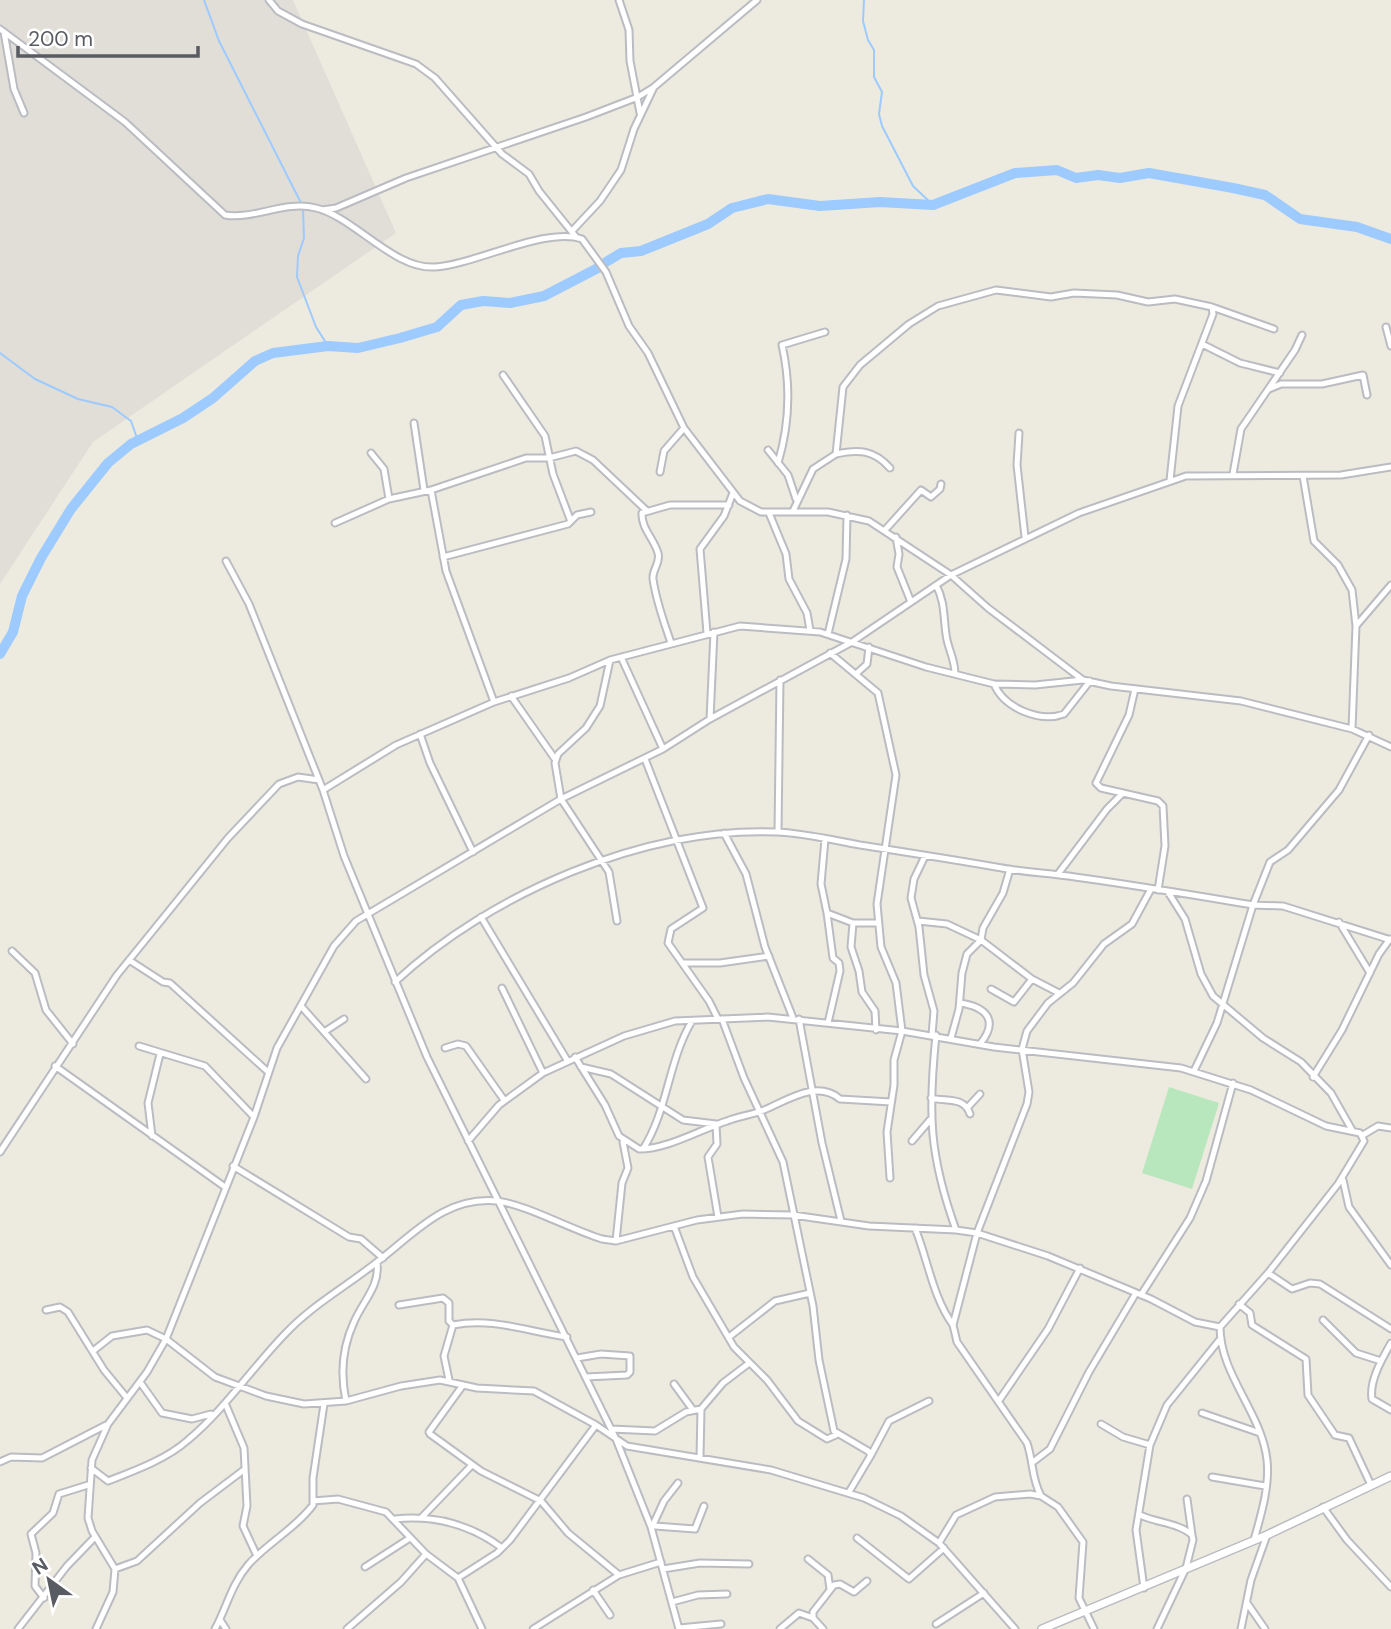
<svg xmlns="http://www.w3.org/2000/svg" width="1391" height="1629" font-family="'DM Sans',sans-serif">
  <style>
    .industrial { fill: #e0ded7 }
    .green { fill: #b9e7bd }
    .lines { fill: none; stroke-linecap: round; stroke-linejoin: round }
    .stream { stroke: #9dcaff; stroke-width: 2 }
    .river { stroke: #9dcaff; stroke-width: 10 }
    .minor-casing { stroke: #babcc2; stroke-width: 9 }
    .tertiary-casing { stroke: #babcc2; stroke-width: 10 }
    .minor { stroke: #fff; stroke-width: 5 }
    .tertiary { stroke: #fff; stroke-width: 7 }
  </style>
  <rect width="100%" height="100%" fill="#edebdf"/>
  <path class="industrial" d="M 0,0 L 293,0 L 396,233 L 93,442 L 0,584 Z"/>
  <path class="green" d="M 1169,1087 L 1219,1103 L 1192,1189 L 1142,1173 Z"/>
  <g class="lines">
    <path class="stream" d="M 204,0 L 219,41 L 301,203
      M 864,0 L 863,21 L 868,40 L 874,50 L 874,77 L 882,92 L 879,114 L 882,126 L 913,186 L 933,205
      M 303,209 L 304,238 L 298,256 L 297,277 L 316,327 L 328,346
      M 0,353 L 35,379 L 78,399 L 112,407 L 131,421 L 138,441"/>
    <path class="river" d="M 606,262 L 621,253 L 641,251 L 708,224 L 732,208 L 768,199 L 820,206 L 880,202 L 933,205 L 1015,173 L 1057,170 L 1076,178 L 1098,175 L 1120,178 L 1149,173 L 1233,188 L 1265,195 L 1300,219 L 1357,227 L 1391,239
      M 0,654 L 13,632 L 22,596 L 41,558 L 71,509 L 108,463 L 131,444 L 183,418 L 213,398 L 255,361 L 273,353 L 328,346 L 358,348 L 400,338 L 437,327 L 461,305 L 483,301 L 510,303 L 544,296 L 598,268"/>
    <g class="minor-casing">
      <path id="minor" d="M 269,0 L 278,11 L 302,24 L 416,64 L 435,78 L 502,154 L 529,174 L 539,191 L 576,237
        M 619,0 L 629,30 L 630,61 L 640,113
        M 0,29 L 125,122 L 225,215 C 254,220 285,200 316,208 C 354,217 394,270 435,267 C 474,265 546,226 582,239 L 606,272 L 629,326 L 648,353 L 684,428 L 740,501 L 761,512 L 828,512 L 869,521 L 951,575 L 988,608 L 1083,680
        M 4,32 L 14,89 L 24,113
        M 322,210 L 336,208 L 406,178 L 586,117 L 638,97 L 654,87
        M 572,231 L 600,201 L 621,170 L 634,129 L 654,87 L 757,0
        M 1212,307 L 1274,329
        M 1386,327 L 1391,346
        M 1202,344 L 1240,363 L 1280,373
        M 503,375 L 545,436 L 553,474 L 570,519
        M 1269,389 L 1281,384 L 1322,384 L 1363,375 L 1367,395
        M 414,423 L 424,490
        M 1019,433 L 1017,465 L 1025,537
        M 768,450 L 788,475 L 796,499
        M 371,453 L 384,469 L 389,499
        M 836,454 C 859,449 874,450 890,468
        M 778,463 C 790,423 791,385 782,345 L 825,332
        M 660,472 L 664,451 L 684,428
        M 1233,474 L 1241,429 L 1295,350 L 1302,335
        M 1303,476 L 1314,541 L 1338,565 L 1352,590 L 1356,626
        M 431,490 L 446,571 L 494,702
        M 793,511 L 813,469 L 836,454 L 843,387 L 860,365 L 909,324 L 938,306 L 996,290 L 1051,297 L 1074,293 L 1117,295 L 1148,302 L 1175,299 L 1212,307 L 1213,314 L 1178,406 L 1170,480
        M 769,513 L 786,554 L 789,579 L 807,613 L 810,630
        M 335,523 L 389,499 L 431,490 L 526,458 L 549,458 L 576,451 L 593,460 L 646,510
        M 885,530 L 921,490 L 931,497 L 940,489 L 941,484
        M 896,537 L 899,554 L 897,567 L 911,602
        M 443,557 L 568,524 L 577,515 L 591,512
        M 226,561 L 249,604 L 323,790 L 344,856 L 427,1057 L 616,1439 L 651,1527 L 679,1629
        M 936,585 C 946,603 943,621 947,640 C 950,653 955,661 955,674
        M 707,633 L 700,549 L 724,516 L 733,493
        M 828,634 L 846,559 L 847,515
        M 671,643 C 664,622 656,601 653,579 C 652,569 661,563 658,553 C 654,539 641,528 642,513 L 670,505 L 729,505
        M 830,653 L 878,693 L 896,775 L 877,904 L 881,947 L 896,983 L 902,1031 L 894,1060 L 894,1085 L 887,1132 L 890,1178
        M 621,657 L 663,749
        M 610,660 L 600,706 L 586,728 L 558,754 L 555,763 L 561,799 L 609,872 L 617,921
        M 857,673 L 867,664 L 869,647
        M 994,684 C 1004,708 1040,723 1064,714 L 1090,681
        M 1135,689 L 1129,715 L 1096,783 L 1101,788 L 1158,801 L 1163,806 L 1165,846 L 1158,890
        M 511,696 L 555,759
        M 710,719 L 714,632
        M 1352,729 L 1356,626 L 1391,585
        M 420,734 L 430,763 L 473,852
        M 645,759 L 703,908 L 671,929 L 668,943 L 709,1001 L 718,1019
        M 323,790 L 396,745 L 494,702 L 569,678 L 610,660 L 740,626 L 820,632 L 926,667 L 994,684 L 1035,685 L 1083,680 L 1111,686 L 1241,701 L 1352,729 L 1391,747
        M 778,832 L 780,680
        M 724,833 L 746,874 L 765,947 L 793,1018
        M 825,839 L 821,884 L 827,913 L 853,923 L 877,923
        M 925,856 L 914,879 L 911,898 L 919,927 L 924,975 L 934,1011 L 932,1035
        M 1010,869 L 1003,893 L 983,928 L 981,940 L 1032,979 L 1059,993
        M 1058,874 L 1107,809 L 1123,793
        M 1168,892 L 1185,919 L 1201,974 L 1213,996 L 1263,1038 L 1301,1062 L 1331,1093 L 1352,1130
        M 827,913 L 833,958 L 839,963 L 840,971 L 828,1023
        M 481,917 L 567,1060
        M 918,921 L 947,924 L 981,940 L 967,954 L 962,973 L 959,1009 L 951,1038
        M 1339,922 L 1370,973
        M 853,923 L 851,947 L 859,971 L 862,992 L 875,1011 L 876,1030
        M 12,951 L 35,973 L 46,1010 L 73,1044
        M 129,960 L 163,982 L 170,983 L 267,1071
        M 683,963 L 720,963 L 769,956
        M 395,982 C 489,894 646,826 776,832 C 804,833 832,840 860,845 C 905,852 950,859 996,867 C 1022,872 1048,873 1075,877 C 1134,885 1193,895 1253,905 L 1283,906 L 1391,940
        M 502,988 L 543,1073
        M 991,989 L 1014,1002 L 1032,979
        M 960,1003 C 987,1007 999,1021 980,1044
        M 301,1006 L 366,1079
        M 722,1019 L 744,1078 L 783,1162 L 813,1306 L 819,1360 L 834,1431 L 868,1451 L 871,1455 L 849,1492
        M 799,1019 L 822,1143 L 841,1221
        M 324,1032 L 344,1019
        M 936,1035 C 928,1113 929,1155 956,1230
        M 139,1046 L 205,1066 L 254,1117
        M 445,1048 L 458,1044 L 466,1046 L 504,1100
        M 575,1057 L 605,1105 L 619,1136 L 639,1149 C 668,1149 699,1130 727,1121 C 739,1116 752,1115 764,1110 C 786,1101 817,1079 840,1099 L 891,1102
        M 55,1066 L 225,1187
        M 581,1067 L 611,1074 L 683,1120 L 716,1124 L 717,1144 L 708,1157 L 718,1217
        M 1194,1071 L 1217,1023 L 1253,905 L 1270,862 L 1288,850 L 1339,790 L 1369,735
        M 1313,1077 L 1342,1030 L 1379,954 L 1390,939
        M 931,1098 C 946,1102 964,1096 970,1114
        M 968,1107 L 980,1094
        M 1363,1135 L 1378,1126 L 1391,1128
        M 152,1136 L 148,1103 L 160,1054
        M 468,1141 L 499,1105 L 543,1073 L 624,1036 L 675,1021 L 768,1017 L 902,1031 L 994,1047 L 1181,1068 L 1251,1090 L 1326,1126 L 1360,1133 L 1364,1141 L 1338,1184 L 1268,1273 L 1220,1327 C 1220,1375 1262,1413 1267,1460 C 1270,1486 1261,1515 1254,1540
        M 912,1141 L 930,1120
        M 643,1149 C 668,1110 668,1061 692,1021
        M 0,1152 L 117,975 L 228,838 L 279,784 L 298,777 L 319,780
        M 233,1166 L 349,1237 L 361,1239 L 383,1258
        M 1343,1180 L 1349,1207 L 1391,1265
        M 674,1226 L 693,1277 L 734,1347 L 767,1380 L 798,1421 L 827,1439 L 836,1435
        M 915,1228 C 928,1260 933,1298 953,1325
        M 616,1241 L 622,1183 L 628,1168 L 623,1142
        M 1268,1273 L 1292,1289 L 1310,1283 L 1320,1284 L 1391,1329
        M 1141,1295 L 1190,1218 L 1206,1181 L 1233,1083
        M 1239,1304 L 1250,1313 L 1252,1325 L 1306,1359 L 1308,1395 L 1335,1435 L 1349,1438 L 1371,1485
        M 399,1305 L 443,1298 L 449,1303 L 449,1321 L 453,1325
        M 46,1310 L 60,1307 L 68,1312 L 104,1370 L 127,1398
        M 1323,1320 L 1356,1353 L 1381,1361
        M 729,1337 L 775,1301 L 810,1293
        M 1391,1343 C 1382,1359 1369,1381 1372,1399 L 1391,1410
        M 93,1351 L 112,1336 L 147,1330 L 166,1339 L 215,1377 L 266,1396 L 304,1404 L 346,1401 L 401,1386 L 440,1380 L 477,1388 L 534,1391 L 596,1425 L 627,1446 L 771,1470 L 864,1498 L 901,1516 L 939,1543 L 1015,1629
        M 577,1358 L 601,1354 L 630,1356 L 630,1372 L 627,1375 L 586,1377
        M 449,1380 L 444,1356 L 453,1325 C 493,1317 529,1332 567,1337
        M 140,1382 L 162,1413 L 192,1419 L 211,1414
        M 674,1384 L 693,1410
        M 463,1385 L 429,1432 L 430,1434 L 481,1471 L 541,1501 L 568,1533 L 619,1575
        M 1000,1399 L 1048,1329 L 1080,1268
        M 346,1401 C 340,1373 342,1348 354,1322 C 363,1301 380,1286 377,1263
        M 225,1403 L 244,1448 L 247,1506 L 243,1526 L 257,1556
        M 1202,1413 L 1260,1433
        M 1101,1424 L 1123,1437 L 1150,1445
        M 611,1429 L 655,1431 L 686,1412 L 701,1409
        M 871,1455 L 889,1421 L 929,1401
        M 700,1458 L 701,1409 L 723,1383 L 748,1364
        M 0,1462 L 11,1457 L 42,1458 L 106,1425
        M 1033,1462 L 1050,1449 L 1089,1372 L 1136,1293
        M 91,1468 L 108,1481 C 134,1471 167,1459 188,1440 C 225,1409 252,1368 285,1334 C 312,1305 347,1286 377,1262 C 414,1234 445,1196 497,1201 C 525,1204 572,1230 602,1239 L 616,1241 L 697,1220 L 743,1214 L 793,1215 L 869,1226 L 956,1230 L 977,1233 L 1048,1256 L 1151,1299 L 1195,1322 L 1220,1327
        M 1212,1477 L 1265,1486
        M 1041,1496 C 1031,1477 1034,1464 1027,1443 L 957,1342 L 953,1325 L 977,1233 L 1027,1104 L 1029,1092 L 1022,1049 L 1027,1031 L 1048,1003 L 1073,983 L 1104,944 L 1132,924 L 1151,889
        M 1187,1499 L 1192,1535
        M 313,1501 L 338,1499 L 386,1512 L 426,1554 L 458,1578 L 482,1629
        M 1323,1507 L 1347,1540 L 1391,1587
        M 1140,1515 C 1157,1523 1179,1523 1192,1535 L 1193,1540 L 1186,1568 L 1157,1629
        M 422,1517 L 472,1465
        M 395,1519 C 435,1515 470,1524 502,1548
        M 655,1526 L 695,1529 L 704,1506
        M 652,1527 L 664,1501 L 678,1483
        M 857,1538 L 909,1579 L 944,1548
        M 939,1543 L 956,1515 L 995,1497 L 1030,1494 L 1041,1496 L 1058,1507 L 1083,1542 L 1079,1598 L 1094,1629
        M 808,1559 L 828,1575 L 830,1589
        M 365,1567 L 410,1538
        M 115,1569 L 137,1561 L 200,1503 L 245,1469
        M 663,1569 L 700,1563 L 749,1564
        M 458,1578 L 497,1553 L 510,1540 L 596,1425
        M 1144,1588 L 1136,1530 L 1150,1445 L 1167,1405 L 1221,1338
        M 593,1590 L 610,1615
        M 44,1598 L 35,1586 L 36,1553 L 31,1534 L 53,1513 L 59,1494 L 88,1485
        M 672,1602 L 698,1595 L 727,1594
        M 1247,1603 L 1265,1629
        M 813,1618 L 813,1612 L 834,1585 L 840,1584 L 854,1592 L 867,1581
        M 220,1620 L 226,1629
        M 936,1624 L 984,1593
        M 679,1628 L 721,1624
        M 18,1629 L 67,1566 L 95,1537
        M 96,1629 L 113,1592 L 115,1569 L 92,1531 L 88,1518 L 92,1460 L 108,1424 L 147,1372 L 166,1339 L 254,1117 L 277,1048 L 334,946 L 356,921 L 561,799 L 663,749 L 710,719 L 852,642 L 951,575 L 1079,513 L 1186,476 L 1341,475 L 1391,467
        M 215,1629 C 227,1607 231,1585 248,1565 C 266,1544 295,1529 313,1505 L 313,1478 L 324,1404
        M 347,1629 L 401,1582 L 426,1554
        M 533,1629 L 619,1575 L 661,1562
        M 780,1629 L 799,1613 L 813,1618 L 823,1629
        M 1241,1629 L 1251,1580 L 1267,1535"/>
    </g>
    <g class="tertiary-casing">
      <path id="tertiary" d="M 1042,1629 L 1267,1535 L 1391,1476"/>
    </g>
    <use href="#minor" class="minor"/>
    <use href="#tertiary" class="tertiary"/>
  </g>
  <g transform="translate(49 1580) rotate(327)" stroke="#ffffff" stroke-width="5" paint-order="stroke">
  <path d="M0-5L12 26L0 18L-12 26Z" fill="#585b62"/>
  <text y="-10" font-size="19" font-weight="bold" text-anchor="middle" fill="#585b62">N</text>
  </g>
  <path d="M18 46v10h180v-10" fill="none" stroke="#585b62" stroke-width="3.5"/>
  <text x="28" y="46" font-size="21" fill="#585b62" stroke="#ffffff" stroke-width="5" paint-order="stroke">200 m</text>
</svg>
